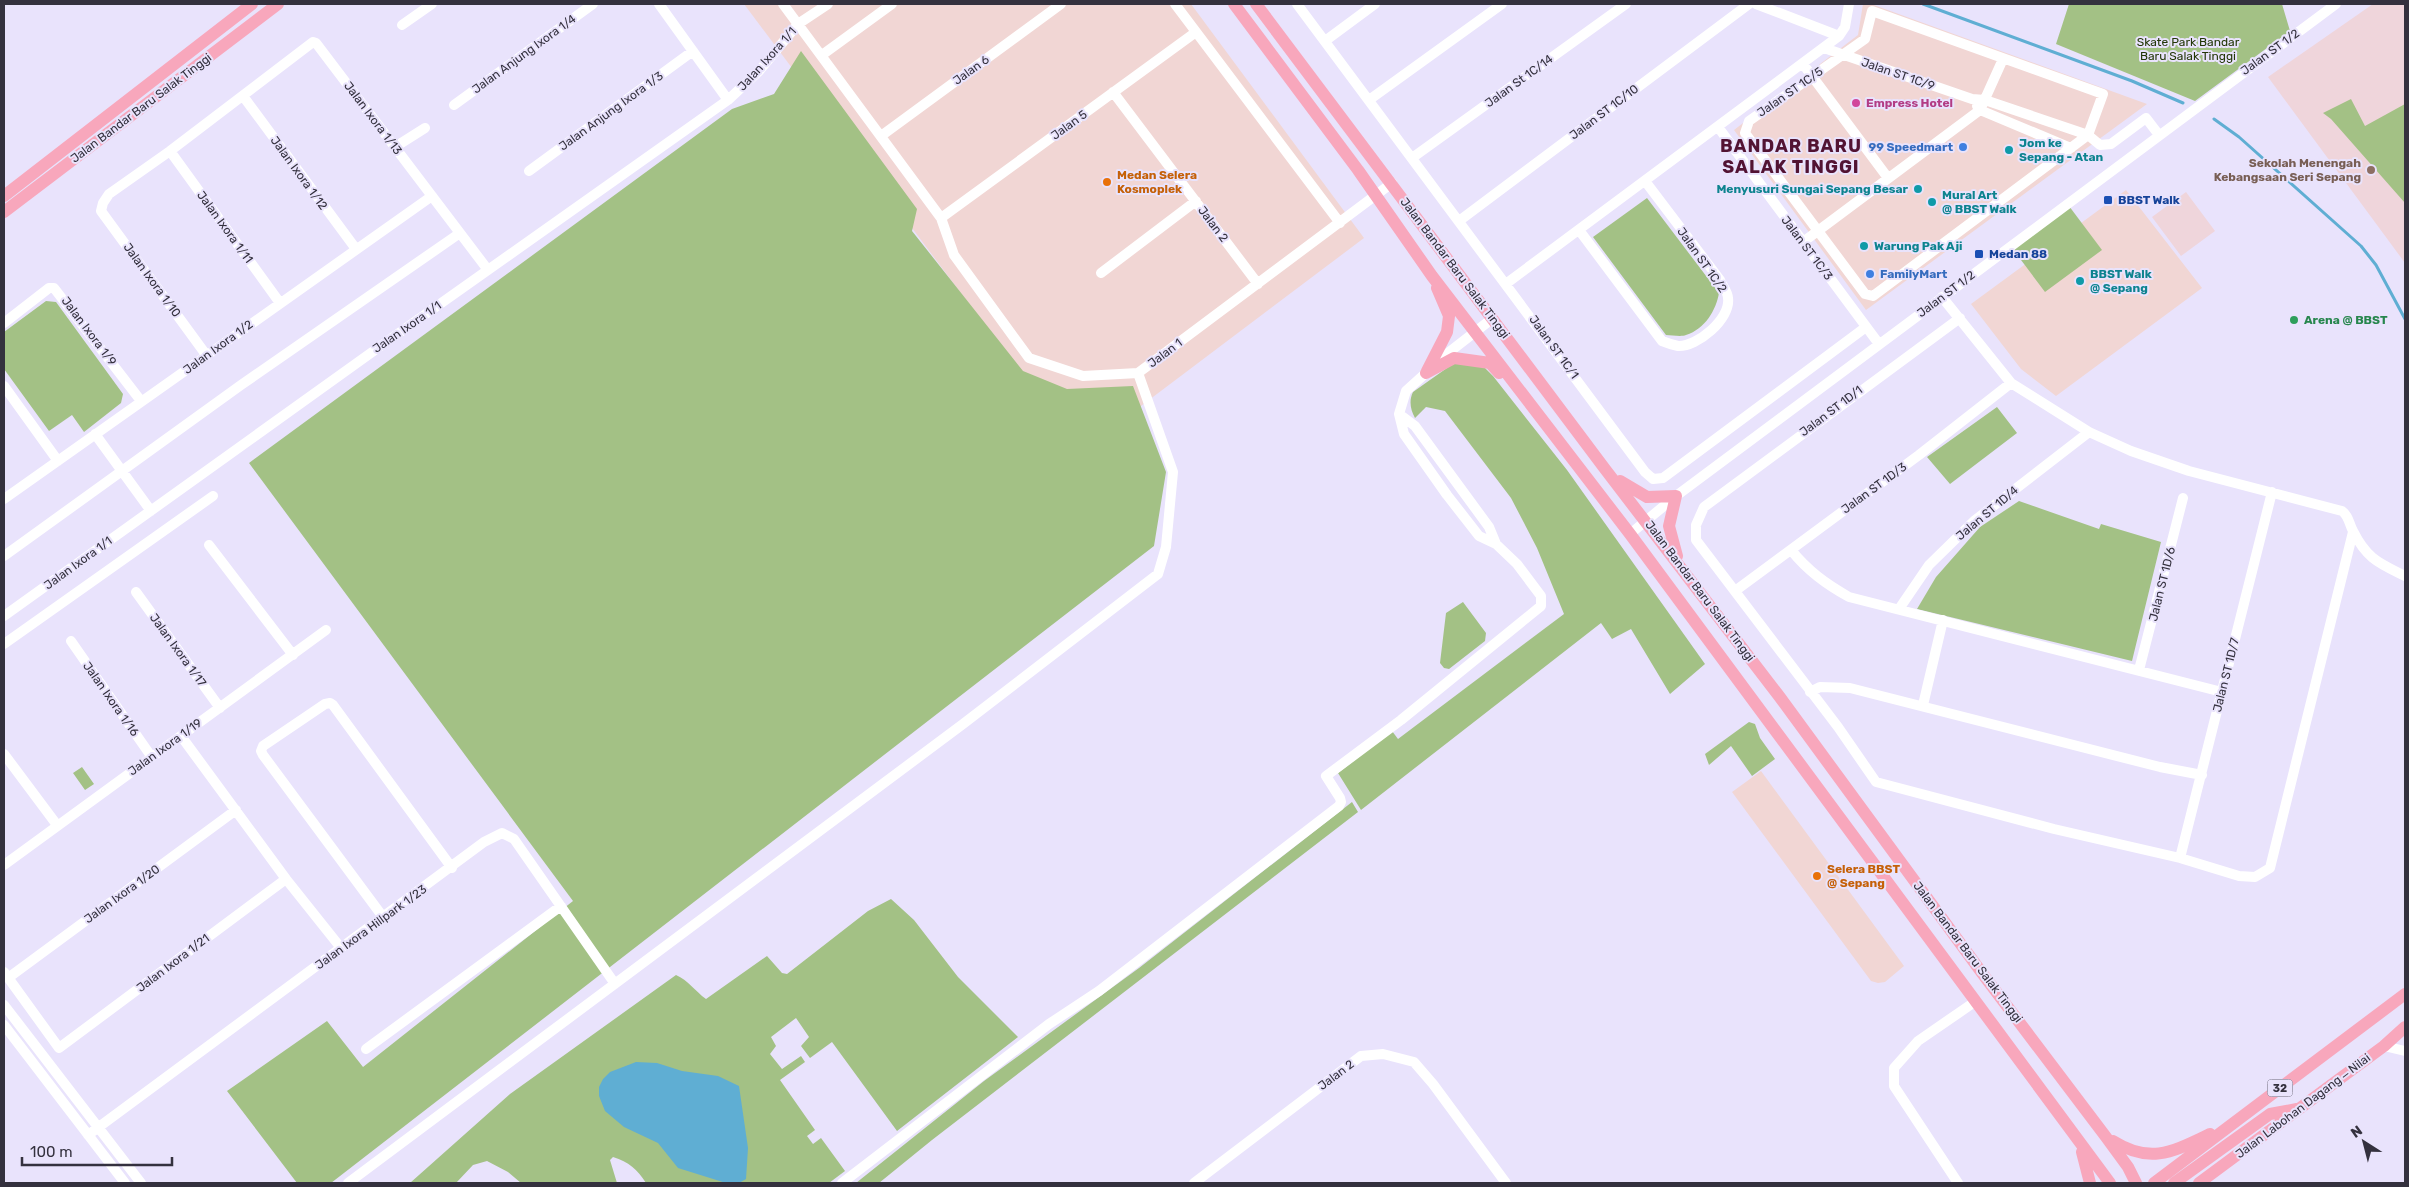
<svg xmlns="http://www.w3.org/2000/svg" width="2409" height="1187" font-family="Rubik,sans-serif">
  <style>
    .commercial { fill: #f1d6d4 }
    .education { fill: #efd5db }
    .green { fill: #a3c185 }
    .water { fill: #5faed3 }
    .lines { fill: none; stroke-linecap: round; stroke-linejoin: round }
    .stream { stroke: #5faed3; stroke-width: 3 }
    .minor { stroke: #fff; stroke-width: 10 }
    .major { stroke: #f8a7bc; stroke-width: 12 }
    .hotel-dot { fill: #d1479c; stroke: #e9e3fc; stroke-width: 2 }
    .shop-dot { fill: #3f7fe0; stroke: #e9e3fc; stroke-width: 2 }
    .culture-dot { fill: #0f9aa8; stroke: #e9e3fc; stroke-width: 2 }
    .education-dot { fill: #8d6e63; stroke: #e9e3fc; stroke-width: 2 }
    .food-dot { fill: #e8710a; stroke: #e9e3fc; stroke-width: 2 }
    .transit-dot { fill: #1a4fb4; stroke: #e9e3fc; stroke-width: 2 }
    .leisure-dot { fill: #2e9e5b; stroke: #e9e3fc; stroke-width: 2 }
    .labels { text-anchor: middle; stroke-width: 4; stroke-linejoin: round; paint-order: stroke }
    .shield { fill: #e9e3fc; stroke: #6a6677; stroke-width: 1 }
    .shield-label { font-size: 11px; font-weight: bold; fill: #34313e }
    .park-label { font-size: 12px; fill: #233707; stroke: #e9e3fc }
    .street-label { font-size: 12px; fill: #34313e; stroke: #e9e3fc }
    .hotel-label { font-size: 12px; font-weight: bold; fill: #b23c85; stroke: #e9e3fc; text-anchor: start }
    .culture-label { font-size: 12px; font-weight: bold; fill: #0d838f; stroke: #e9e3fc; text-anchor: start }
    .shop-label { font-size: 12px; font-weight: bold; fill: #366cbe; stroke: #e9e3fc; text-anchor: end }
    .education-label { font-size: 12px; font-weight: bold; fill: #785e54; stroke: #e9e3fc; text-anchor: end }
    .food-label { font-size: 12px; font-weight: bold; fill: #c56008; stroke: #e9e3fc; text-anchor: start }
    .transit-label { font-size: 12px; font-weight: bold; fill: #164399; stroke: #e9e3fc; text-anchor: start }
    .leisure-label { font-size: 12px; font-weight: bold; fill: #27864d; stroke: #e9e3fc; text-anchor: start }
    .district-label { font-size: 18px; font-weight: bold; letter-spacing: 1px; fill: #521333; stroke: #e9e3fc }
  </style>
  <rect width="100%" height="100%" fill="#e9e3fc"/>
  <path class="commercial" d="M 744,4 L 1191,4 L 1364,238 L 1080,452 Z
    M 1863,4 L 1871,4 L 2147,104 L 1866,310 L 1734,130 L 1858,35 Z
    M 2126,190 L 2202,288 L 2056,396 L 2021,369 L 1971,304 Z
    M 1761,771 L 1904,966 L 1885,982 L 1878,983 L 1871,981 L 1732,792 Z"/>
  <path class="education" d="M 2373,4 L 2405,4 L 2405,263 L 2268,77 Z
    M 2186,192 L 2215,231 L 2181,256 L 2152,217 Z"/>
  <path class="green" d="M 2069,4 L 2282,4 L 2290,31 L 2195,101 L 2056,44 Z
    M 801,51 L 917,209 L 912,231 L 1023,371 L 1067,389 L 1133,386 L 1166,472 L 1154,546 L 331,1183 L 297,1183 L 227,1091 L 327,1021 L 363,1067 L 573,901 L 249,463 L 732,109 L 774,94 Z
    M 2351,99 L 2365,126 L 2405,104 L 2405,203 L 2331,119 L 2323,113 Z
    M 1647,198 L 1719,293 C 1716,310 1705,329 1686,335 C 1681,337 1672,335 1666,335 L 1593,237 Z
    M 2069,206 L 2102,250 L 2045,292 L 2012,248 Z
    M 46,301 L 56,302 L 123,394 L 121,403 L 84,432 L 72,415 L 49,431 L 4,369 L 4,332 Z
    M 1454,363 L 1482,365 L 1493,376 L 1567,470 L 1705,664 L 1670,694 L 1631,629 L 1612,639 L 1601,623 L 1361,810 L 1338,773 L 1392,731 L 1398,739 L 1564,614 L 1537,548 L 1511,498 L 1445,411 L 1426,407 L 1415,418 C 1410,409 1409,400 1413,392 Z
    M 1997,407 L 2017,433 L 1950,484 L 1927,457 Z
    M 2019,501 L 2099,529 L 2101,524 L 2161,542 L 2132,661 L 1917,609 L 1936,577 L 1980,527 Z
    M 1463,602 L 1486,633 L 1485,641 L 1449,669 L 1444,668 L 1440,663 L 1446,613 Z
    M 1749,722 L 1755,724 L 1760,738 L 1775,759 L 1752,776 L 1731,746 L 1709,765 L 1705,754 Z
    M 82,767 L 94,784 L 85,790 L 73,773 Z
    M 1352,802 L 1358,812 L 932,1140 L 879,1183 L 856,1183 L 984,1081 L 1139,968 Z
    M 891,899 L 914,920 L 958,977 L 1018,1037 L 897,1131 L 832,1042 L 810,1058 L 801,1046 L 809,1037 L 796,1018 L 771,1037 L 776,1046 L 770,1054 L 782,1069 L 801,1056 L 805,1062 L 780,1080 L 815,1130 L 807,1136 L 813,1144 L 821,1138 L 845,1171 L 829,1183 L 646,1183 C 637,1169 629,1162 613,1157 L 610,1160 L 617,1183 L 521,1183 L 508,1172 L 487,1161 L 473,1165 L 456,1183 L 410,1183 L 510,1094 L 676,975 C 688,980 695,991 706,999 L 767,956 L 782,973 L 787,974 L 868,911 Z"/>
  <path class="water" d="M 636,1062 L 657,1063 L 682,1071 L 718,1076 L 739,1086 L 748,1148 L 746,1179 L 739,1183 L 726,1183 L 678,1168 L 658,1143 L 624,1127 L 605,1111 L 599,1096 L 599,1087 L 603,1079 L 610,1072 Z"/>
  <g class="lines">
    <path class="stream" d="M 1923,4 L 2132,81 L 2183,103
      M 2214,119 L 2239,137 L 2361,246 L 2376,265 L 2405,319"/>
    <path class="minor" d="M 659,4 L 728,100
      M 783,4 L 941,218 L 954,255 L 1029,358 L 1083,376 L 1138,373 L 1392,183
      M 1175,4 L 1340,223
      M 1297,4 L 1645,472 L 1653,479 L 1663,478 L 1866,327
      M 1756,4 L 1839,36
      M 1872,11 L 2103,94 L 2088,135 L 1873,296 L 1865,294 L 1745,133 L 1749,121 L 1865,39 Z
      M 402,25 L 432,4
      M 1325,41 L 1375,4
      M 1824,48 L 1972,99 L 1985,100 L 2088,135 L 2100,145 L 2111,144 L 2146,118 L 2159,135
      M 822,55 L 892,4
      M 1803,64 L 1888,178
      M 1113,92 L 1258,284
      M 243,96 L 356,249
      M 1369,100 L 1502,4
      M 454,105 L 593,4
      M 1977,106 L 1980,110 L 2071,148
      M 1718,127 L 1879,344
      M 881,136 L 1061,4
      M 395,147 L 425,128
      M 170,151 L 280,303
      M 1412,158 L 1626,4
      M 529,171 L 693,51
      M 941,218 L 1196,32
      M 1459,221 L 1749,4
      M 1579,230 L 1662,341 C 1667,343 1673,345 1678,346 C 1697,347 1731,319 1728,298 C 1728,292 1722,285 1720,280 L 1645,181
      M 1803,242 L 1980,110 L 2003,59
      M 1101,273 L 1196,201
      M 1507,283 L 1839,36 L 1845,27 L 1849,4
      M 1942,297 L 2011,383 L 2089,432 L 2131,451 L 2189,471 L 2342,511 C 2349,516 2349,524 2353,531 C 2367,559 2379,563 2405,576
      M 1960,318 L 1704,507 L 1696,525 L 1696,540 L 1838,727 L 1876,782 L 2054,829 L 2180,858 L 2239,876 L 2255,877 L 2270,868 L 2353,532
      M 4,323 L 49,288 L 54,288 L 141,401
      M 207,356 L 101,211 L 103,203 L 109,194 L 170,151 L 313,42 L 316,43 L 488,270
      M 4,386 L 58,461
      M 1399,414 L 1415,426 L 1489,527 L 1496,544
      M 95,434 L 151,511
      M 4,499 L 432,196
      M 1630,534 L 1676,496 L 2336,4
      M 209,545 L 293,655
      M 1791,550 C 1808,571 1826,584 1849,597 L 2222,692
      M 4,556 L 241,385 L 460,233
      M 1735,591 L 1919,455 L 2011,383
      M 136,592 L 220,708
      M 1899,609 L 1929,565 L 1974,521 L 2089,432
      M 4,616 L 375,350 L 728,100 L 759,71 L 798,24 L 828,4
      M 71,641 L 151,756
      M 4,644 L 213,496
      M 2139,670 L 2183,498
      M 1810,692 L 1820,687 L 1850,688 L 2160,767 L 2202,775
      M 1923,705 L 1943,620
      M 181,736 L 286,879 L 341,948
      M 4,754 L 57,825
      M 2180,858 L 2272,492
      M 4,865 L 326,630
      M 383,917 L 263,755 L 261,751 L 263,746 L 325,704 L 330,703 L 333,705 L 452,868
      M 4,972 L 59,1048 L 286,879
      M 8,978 L 236,810
      M 4,1005 L 141,1183
      M 4,1025 L 125,1183
      M 2384,1046 L 2405,1051
      M 366,1049 L 561,906
      M 88,1135 L 484,842 L 502,833 L 514,839 L 615,984
      M 348,1183 L 963,724 L 1158,574 L 1166,547 L 1173,472 L 1138,373
      M 842,1183 L 1049,1024 L 1099,991 L 1339,806 L 1341,802 L 1340,798 L 1326,776 L 1401,720 L 1541,606 L 1541,596 L 1517,564 L 1496,544 L 1479,536 L 1447,495 L 1404,434 L 1399,414 L 1406,391 L 1448,353 L 1493,318
      M 1194,1183 L 1361,1056 L 1383,1054 L 1414,1062 L 1433,1084 L 1506,1183
      M 1958,1183 L 1894,1086 L 1894,1068 L 1918,1041 L 1976,1001"/>
    <path class="major" d="M 1234,4 L 1358,170 L 1432,276 L 1630,534 L 2110,1183
      M 1256,4 L 1605,469 L 1779,696 L 1982,973 L 2106,1137 L 2128,1167 L 2136,1183
      M 4,196 L 252,4
      M 4,212 L 278,4
      M 1427,371 L 1447,332 L 1449,316 L 1437,288
      M 1426,373 L 1454,358 L 1490,363 L 1499,373
      M 1620,481 L 1647,497 L 1676,496 L 1669,526 L 1677,556
      M 2113,1141 C 2151,1165 2174,1151 2210,1134
      M 2082,1152 L 2090,1183
      M 2154,1183 L 2405,994
      M 2174,1183 L 2270,1114 L 2297,1109
      M 2199,1183 L 2384,1046 L 2405,1027"/>
  </g>
  <circle class="hotel-dot" cx="1856" cy="103" r="5"/>
  <g class="shop-dot">
    <circle cx="1963" cy="147" r="5"/>
    <circle cx="1870" cy="274" r="5"/>
  </g>
  <g class="culture-dot">
    <circle cx="2009" cy="150" r="5"/>
    <circle cx="1918" cy="189" r="5"/>
    <circle cx="1932" cy="202" r="5"/>
    <circle cx="1864" cy="246" r="5"/>
    <circle cx="2080" cy="281" r="5"/>
  </g>
  <circle class="education-dot" cx="2371" cy="170" r="5"/>
  <g class="food-dot">
    <circle cx="1107" cy="182" r="5"/>
    <circle cx="1817" cy="876" r="5"/>
  </g>
  <g class="transit-dot">
    <rect x="2103" y="195" width="10" height="10" rx="2.5"/>
    <rect x="1974" y="249" width="10" height="10" rx="2.5"/>
  </g>
  <circle class="leisure-dot" cx="2294" cy="320" r="5"/>
  <g class="labels">
    <rect class="shield" x="2267.5" y="1079.5" width="25" height="17" rx="4"/>
    <g class="shield-label">
      <text x="2280" y="1092">32</text>
    </g>
    <g class="park-label">
      <text x="2188" y="46">Skate Park Bandar<tspan x="2188" dy="14">Baru Salak Tinggi</tspan></text>
    </g>
    <g class="street-label">
      <text transform="translate(2270 52) rotate(-36)" y="4">Jalan ST 1/2</text>
      <text transform="translate(524 54) rotate(-36)" y="4">Jalan Anjung Ixora 1/4</text>
      <text transform="translate(767 59) rotate(-48)" y="4">Jalan Ixora 1/1</text>
      <text transform="translate(971 70) rotate(-36)" y="4">Jalan 6</text>
      <text transform="translate(1898 74) rotate(19)" y="4">Jalan ST 1C/9</text>
      <text transform="translate(1519 81) rotate(-36)" y="4">Jalan St 1C/14</text>
      <text transform="translate(1790 92) rotate(-35)" y="4">Jalan ST 1C/5</text>
      <text transform="translate(141 108) rotate(-37)" y="4">Jalan Bandar Baru Salak Tinggi</text>
      <text transform="translate(611 111) rotate(-36)" y="4">Jalan Anjung Ixora 1/3</text>
      <text transform="translate(1604 112) rotate(-37)" y="4">Jalan ST 1C/10</text>
      <text transform="translate(373 118) rotate(53)" y="4">Jalan Ixora 1/13</text>
      <text transform="translate(1069 125) rotate(-36)" y="4">Jalan 5</text>
      <text transform="translate(299 173) rotate(54)" y="4">Jalan Ixora 1/12</text>
      <text transform="translate(1213 224) rotate(53)" y="4">Jalan 2</text>
      <text transform="translate(225 227) rotate(54)" y="4">Jalan Ixora 1/11</text>
      <text transform="translate(1807 248) rotate(53)" y="4">Jalan ST 1C/3</text>
      <text transform="translate(1702 260) rotate(55)" y="4">Jalan ST 1C/2</text>
      <text transform="translate(1455 268) rotate(53)" y="4">Jalan Bandar Baru Salak Tinggi</text>
      <text transform="translate(152 280) rotate(54)" y="4">Jalan Ixora 1/10</text>
      <text transform="translate(1946 294) rotate(-37)" y="4">Jalan ST 1/2</text>
      <text transform="translate(407 327) rotate(-35)" y="4">Jalan Ixora 1/1</text>
      <text transform="translate(89 331) rotate(53)" y="4">Jalan Ixora 1/9</text>
      <text transform="translate(218 347) rotate(-36)" y="4">Jalan Ixora 1/2</text>
      <text transform="translate(1554 347) rotate(54)" y="4">Jalan ST 1C/1</text>
      <text transform="translate(1165 353) rotate(-37)" y="4">Jalan 1</text>
      <text transform="translate(1831 411) rotate(-37)" y="4">Jalan ST 1D/1</text>
      <text transform="translate(1874 488) rotate(-36)" y="4">Jalan ST 1D/3</text>
      <text transform="translate(1987 513) rotate(-40)" y="4">Jalan ST 1D/4</text>
      <text transform="translate(78 563) rotate(-36)" y="4">Jalan Ixora 1/1</text>
      <text transform="translate(2162 584) rotate(-76)" y="4">Jalan ST 1D/6</text>
      <text transform="translate(1700 591) rotate(53)" y="4">Jalan Bandar Baru Salak Tinggi</text>
      <text transform="translate(178 650) rotate(54)" y="4">Jalan Ixora 1/17</text>
      <text transform="translate(2226 675) rotate(-76)" y="4">Jalan ST 1D/7</text>
      <text transform="translate(111 699) rotate(55)" y="4">Jalan Ixora 1/16</text>
      <text transform="translate(165 747) rotate(-36)" y="4">Jalan Ixora 1/19</text>
      <text transform="translate(122 894) rotate(-36)" y="4">Jalan Ixora 1/20</text>
      <text transform="translate(371 927) rotate(-36)" y="4">Jalan Ixora Hillpark 1/23</text>
      <text transform="translate(1968 952) rotate(53)" y="4">Jalan Bandar Baru Salak Tinggi</text>
      <text transform="translate(173 963) rotate(-37)" y="4">Jalan Ixora 1/21</text>
      <text transform="translate(1336 1075) rotate(-37)" y="4">Jalan 2</text>
      <text transform="translate(2303 1106) rotate(-37)" y="4">Jalan Labohan Dagang ‒ Nilai</text>
    </g>
    <g class="hotel-label">
      <text x="1866" y="107">Empress Hotel</text>
    </g>
    <g class="culture-label">
      <text x="2019" y="147">Jom ke<tspan x="2019" dy="14">Sepang - Atan</tspan></text>
      <text x="1908" y="193" text-anchor="end">Menyusuri Sungai Sepang Besar</text>
      <text x="1942" y="199">Mural Art<tspan x="1942" dy="14">@ BBST Walk</tspan></text>
      <text x="1874" y="250">Warung Pak Aji</text>
      <text x="2090" y="278">BBST Walk<tspan x="2090" dy="14">@ Sepang</tspan></text>
    </g>
    <g class="shop-label">
      <text x="1953" y="151">99 Speedmart</text>
      <text x="1880" y="278" text-anchor="start">FamilyMart</text>
    </g>
    <g class="education-label">
      <text x="2361" y="167">Sekolah Menengah<tspan x="2361" dy="14">Kebangsaan Seri Sepang</tspan></text>
    </g>
    <g class="food-label">
      <text x="1117" y="179">Medan Selera<tspan x="1117" dy="14">Kosmoplek</tspan></text>
      <text x="1827" y="873">Selera BBST<tspan x="1827" dy="14">@ Sepang</tspan></text>
    </g>
    <g class="transit-label">
      <text x="2118" y="204">BBST Walk</text>
      <text x="1989" y="258">Medan 88</text>
    </g>
    <g class="leisure-label">
      <text x="2304" y="324">Arena @ BBST</text>
    </g>
    <g class="district-label">
      <text x="1791" y="152">BANDAR BARU<tspan x="1791" dy="21">SALAK TINGGI</tspan></text>
    </g>
  </g>
  <rect width="2409" height="1187" fill="none" stroke="#34313e" stroke-width="10"/>
  <g transform="translate(2364 1142) rotate(324)" stroke="#e9e3fc" stroke-width="4" paint-order="stroke">
  <path d="M0-4L9 19L0 12L-9 19Z" fill="#34313e"/>
  <text y="-8" font-size="14" font-weight="bold" text-anchor="middle" fill="#34313e">N</text>
  </g>
  <path d="M22 1157v8h150v-8" fill="none" stroke="#34313e" stroke-width="2.5"/>
  <text x="30" y="1157" font-size="15" fill="#34313e" stroke="#e9e3fc" stroke-width="4" paint-order="stroke">100 m</text>
</svg>
